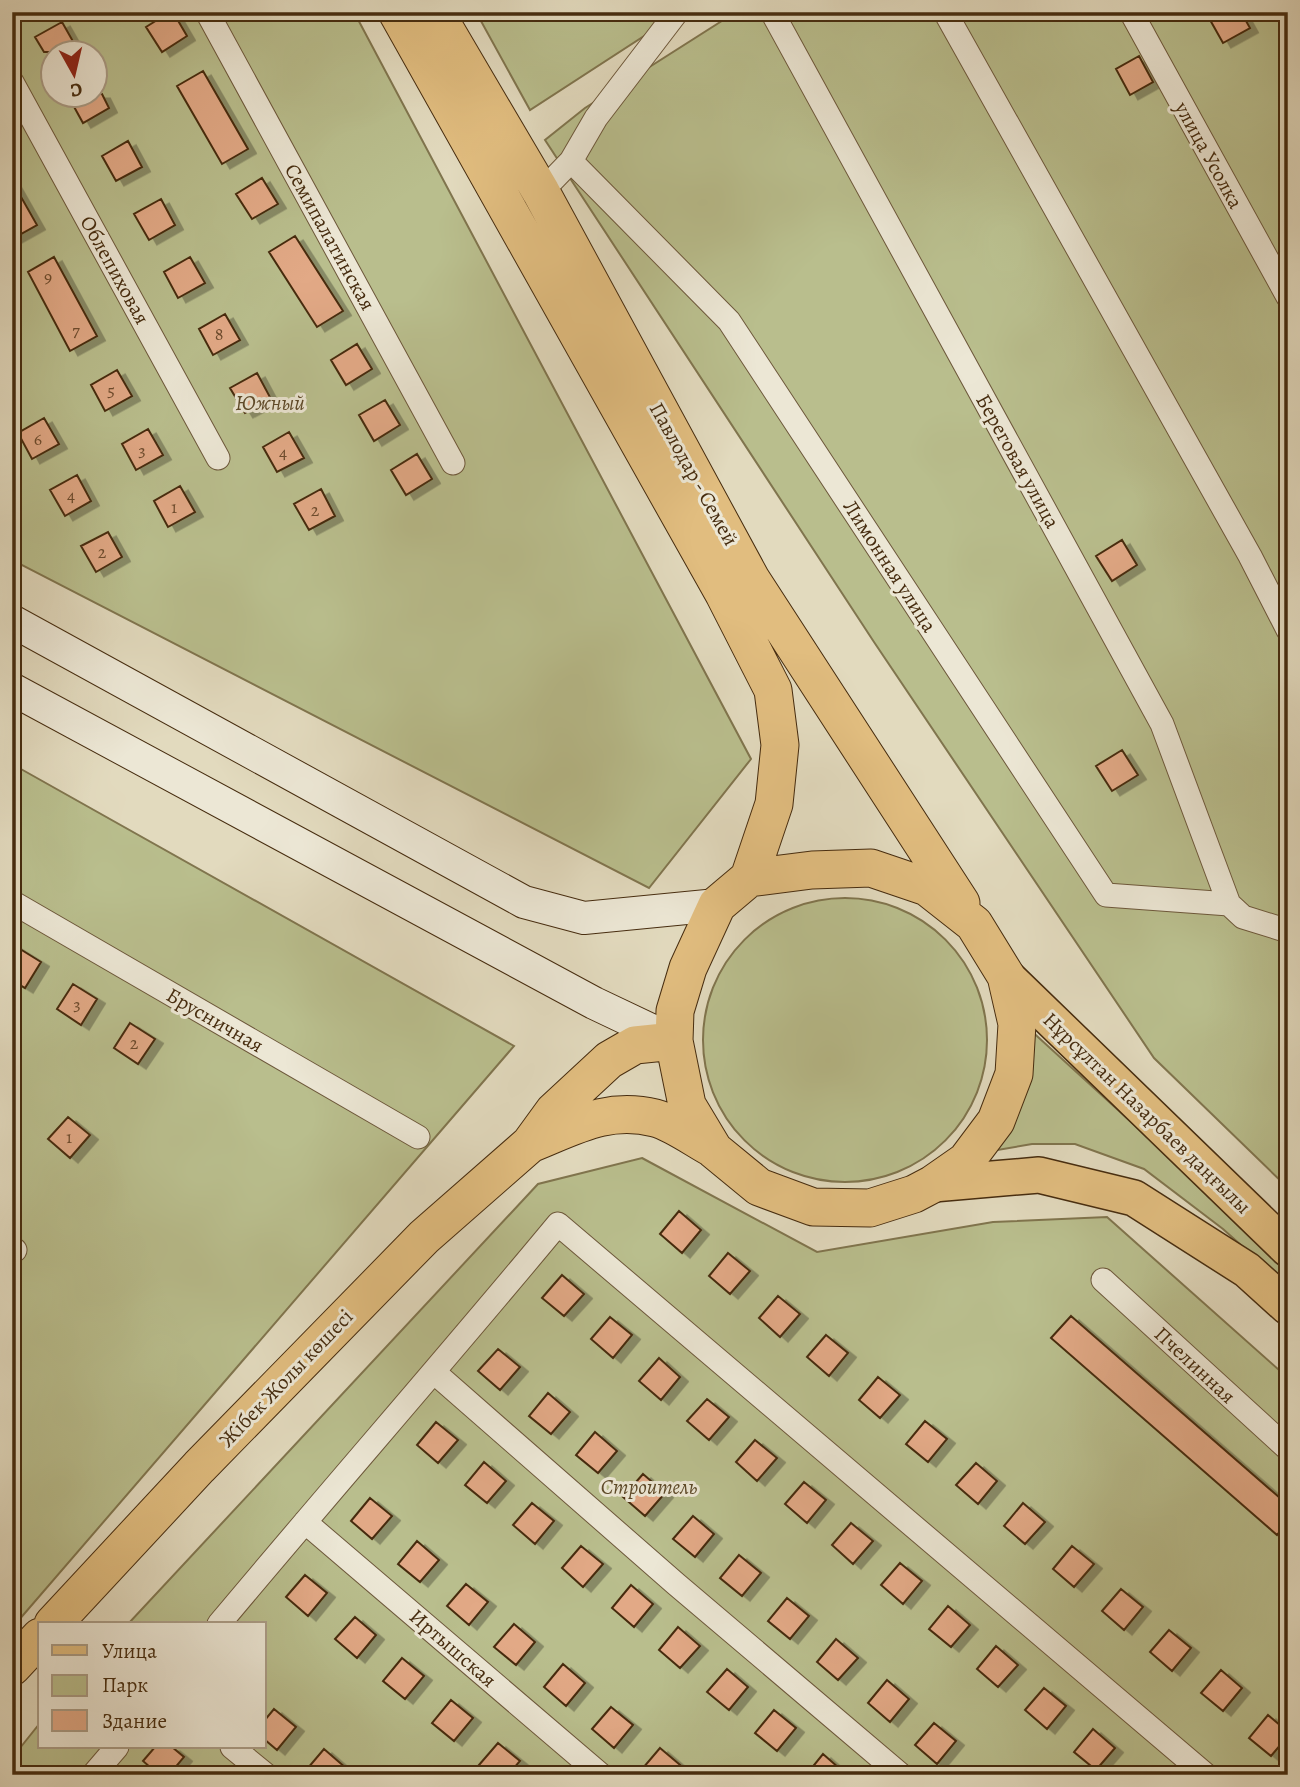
<svg xmlns="http://www.w3.org/2000/svg" width="1300" height="1787" font-family="Alegreya,serif">
  <style>
    .green { fill: #b9be8d; stroke: #80754e; stroke-width: 2; fill-rule: evenodd }
    .building { fill: #e2a986; stroke: #462c0f; stroke-width: 2; filter: url(#shadow) }
    .lines { fill: none; stroke-linecap: round; stroke-linejoin: round }
    .minor-casing { stroke: #6d583b; stroke-width: 25 }
    .secondary-casing { stroke: #462c0f; stroke-width: 34 }
    .primary-casing { stroke: #462c0f; stroke-width: 38 }
    .trunk-casing { stroke: #462c0f; stroke-width: 39 }
    .minor { stroke: #ece7d5; stroke-width: 23 }
    .secondary { stroke: #ece7d5; stroke-width: 32 }
    .primary { stroke: #e1bd7f; stroke-width: 35 }
    .trunk { stroke: #e1bd7f; stroke-width: 37 }
    .labels { text-anchor: middle; stroke-width: 6; stroke-linejoin: round; paint-order: stroke }
    .number-label { font-size: 18px; fill: #6d4b2d }
    .street-label { font-size: 21px; fill: #462c0f; stroke: #ece7d5 }
    .park-label { font-size: 21px; font-style: italic; fill: #5d4928; stroke: #ece7d5 }
  </style>
  <defs>
    <filter id="shadow"><feDropShadow dx="8" dy="4.5" stdDeviation="0" flood-color="#0004"/></filter>
  </defs>
  <rect width="100%" height="100%" fill="#e2dabe"/>
  <filter id="stains"><feTurbulence type="fractalNoise" baseFrequency=".00286" numOctaves="4"/><feColorMatrix values="0 0 0 0 .2 0 0 0 0 .09 0 0 0 0 .02 0 0 0 .5 -.17"/></filter>
  <radialGradient id="worn" r=".72"><stop offset=".6" stop-color="#630" stop-opacity="0"/><stop offset="1" stop-color="#630" stop-opacity=".3"/></radialGradient>
  <path class="green" d="M 12,12 L 354,12 L 751,759 L 649,888 L 12,560 ZM 52,52 L 94,52 L 94,94 L 52,94 Z
    M 476,12 L 681,12 L 530,110 Z
    M 736,12 L 1288,12 L 1288,1188 L 1154,1058 L 874,642 L 545,140 L 585,108 Z
    M 12,764 L 514,1046 L 12,1628 Z
    M703 1040a142 142 0 1 1 284 0a142 142 0 1 1-284 0Z
    M 1027,1027 L 1288,1265 L 1288,1287 L 1223,1229 L 1144,1169 L 1075,1144 L 1032,1144 L 980,1153 Z
    M 642,1158 L 817,1252 L 993,1222 L 1107,1217 L 1288,1378 L 1288,1775 L 12,1775 L 12,1758 L 40,1723 L 40,1747 L 264,1747 L 264,1624 L 128,1624 L 538,1184 Z"/>
  <path class="building" d="M 170,12 L 173,12 L 187,36 L 162,52 L 146,27 Z
    M 1219,12 L 1241,12 L 1250,28 L 1223,43 L 1209,18 Z
    M 62,22 L 79,52 L 44,52 L 35,37 Z
    M 1139,56 L 1153,82 L 1130,95 L 1116,69 Z
    M 203,71 L 248,149 L 222,164 L 177,86 Z
    M 67,94 L 102,94 L 109,108 L 83,123 Z
    M 128,141 L 142,167 L 116,181 L 102,156 Z
    M 262,178 L 278,204 L 252,219 L 236,194 Z
    M 12,181 L 37,225 L 12,239 Z
    M 161,199 L 175,225 L 149,240 L 134,214 Z
    M 295,236 L 343,311 L 317,327 L 269,252 Z
    M 54,257 L 97,336 L 70,351 L 28,272 Z
    M 190,257 L 205,283 L 178,298 L 164,272 Z
    M 225,314 L 240,340 L 213,355 L 199,329 Z
    M 357,344 L 372,369 L 346,385 L 331,360 Z
    M 117,370 L 132,396 L 105,411 L 91,385 Z
    M 257,373 L 271,399 L 245,413 L 230,388 Z
    M 385,400 L 400,425 L 374,441 L 359,415 Z
    M 44,418 L 59,444 L 32,459 L 18,433 Z
    M 148,429 L 163,455 L 136,470 L 122,444 Z
    M 289,432 L 304,458 L 277,472 L 263,447 Z
    M 417,454 L 432,479 L 406,495 L 391,470 Z
    M 77,475 L 91,501 L 65,516 L 50,490 Z
    M 180,486 L 195,512 L 168,527 L 154,501 Z
    M 321,489 L 335,516 L 309,530 L 294,504 Z
    M 108,532 L 122,557 L 96,572 L 81,546 Z
    M 1122,540 L 1137,565 L 1112,581 L 1096,556 Z
    M 1122,750 L 1138,775 L 1112,791 L 1096,766 Z
    M 12,944 L 41,962 L 25,988 L 12,980 Z
    M 73,984 L 97,999 L 81,1025 L 57,1009 Z
    M 130,1023 L 155,1039 L 138,1064 L 114,1048 Z
    M 68,1117 L 90,1135 L 70,1158 L 48,1139 Z
    M 679,1211 L 701,1230 L 682,1253 L 660,1234 Z
    M 728,1253 L 750,1271 L 730,1294 L 709,1276 Z
    M 562,1275 L 584,1294 L 564,1316 L 542,1298 Z
    M 778,1296 L 800,1314 L 780,1337 L 759,1318 Z
    M 1071,1316 L 1288,1505 L 1288,1522 L 1277,1535 L 1051,1338 Z
    M 610,1317 L 632,1335 L 613,1358 L 591,1339 Z
    M 826,1335 L 848,1353 L 829,1376 L 807,1357 Z
    M 498,1349 L 520,1367 L 500,1390 L 478,1371 Z
    M 659,1358 L 680,1377 L 661,1400 L 639,1381 Z
    M 878,1377 L 900,1395 L 880,1418 L 859,1400 Z
    M 548,1393 L 570,1412 L 551,1434 L 529,1416 Z
    M 707,1399 L 729,1417 L 709,1440 L 687,1421 Z
    M 925,1421 L 947,1439 L 928,1462 L 906,1444 Z
    M 436,1422 L 458,1440 L 438,1463 L 417,1445 Z
    M 595,1432 L 617,1451 L 598,1473 L 576,1455 Z
    M 755,1440 L 777,1458 L 757,1481 L 736,1462 Z
    M 484,1462 L 506,1481 L 487,1503 L 465,1485 Z
    M 976,1463 L 997,1481 L 978,1504 L 956,1485 Z
    M 643,1474 L 665,1493 L 645,1516 L 623,1497 Z
    M 804,1482 L 826,1500 L 807,1523 L 785,1504 Z
    M 370,1498 L 392,1516 L 372,1539 L 351,1521 Z
    M 532,1503 L 554,1521 L 535,1544 L 513,1525 Z
    M 1023,1503 L 1045,1522 L 1025,1544 L 1004,1526 Z
    M 693,1516 L 714,1534 L 695,1557 L 673,1539 Z
    M 851,1523 L 873,1541 L 853,1564 L 832,1545 Z
    M 417,1541 L 439,1560 L 420,1582 L 398,1564 Z
    M 581,1546 L 603,1564 L 583,1587 L 562,1568 Z
    M 1072,1546 L 1094,1564 L 1074,1587 L 1053,1569 Z
    M 739,1555 L 761,1573 L 742,1596 L 720,1578 Z
    M 900,1563 L 922,1581 L 903,1604 L 881,1585 Z
    M 305,1575 L 327,1593 L 308,1616 L 286,1597 Z
    M 466,1584 L 488,1602 L 469,1625 L 447,1606 Z
    M 631,1585 L 653,1604 L 634,1627 L 612,1608 Z
    M 1121,1589 L 1143,1607 L 1124,1630 L 1102,1611 Z
    M 787,1598 L 809,1616 L 790,1639 L 768,1621 Z
    M 948,1606 L 970,1625 L 951,1647 L 929,1629 Z
    M 355,1617 L 376,1635 L 357,1658 L 335,1639 Z
    M 514,1624 L 535,1642 L 516,1665 L 494,1647 Z
    M 678,1627 L 700,1646 L 680,1668 L 659,1650 Z
    M 1169,1630 L 1191,1648 L 1172,1671 L 1150,1652 Z
    M 836,1639 L 858,1658 L 838,1680 L 817,1662 Z
    M 996,1646 L 1018,1665 L 998,1687 L 977,1669 Z
    M 402,1658 L 424,1676 L 405,1699 L 383,1681 Z
    M 563,1664 L 585,1683 L 566,1706 L 544,1687 Z
    M 727,1669 L 748,1687 L 729,1710 L 707,1692 Z
    M 1221,1670 L 1242,1688 L 1223,1711 L 1201,1693 Z
    M 887,1680 L 909,1699 L 890,1722 L 868,1703 Z
    M 1044,1688 L 1066,1706 L 1047,1729 L 1025,1710 Z
    M 451,1700 L 473,1718 L 454,1741 L 432,1723 Z
    M 611,1707 L 633,1725 L 614,1748 L 592,1729 Z
    M 274,1709 L 296,1727 L 277,1750 L 264,1739 L 264,1721 Z
    M 774,1710 L 796,1728 L 777,1751 L 755,1733 Z
    M 1268,1715 L 1288,1732 L 1288,1736 L 1271,1756 L 1249,1738 Z
    M 934,1723 L 956,1741 L 937,1764 L 915,1745 Z
    M 1093,1729 L 1115,1748 L 1096,1770 L 1074,1752 Z
    M 498,1743 L 520,1761 L 508,1775 L 490,1775 L 479,1765 Z
    M 155,1747 L 172,1747 L 184,1757 L 169,1775 L 159,1775 L 143,1761 Z
    M 660,1748 L 692,1775 L 637,1775 Z
    M 324,1749 L 354,1775 L 302,1775 Z
    M 823,1754 L 847,1775 L 806,1775 Z"/>
  <g class="lines">
    <g class="minor-casing">
      <path id="minor" d="M 207,12 L 453,463
        M 772,12 L 1162,724 L 1229,904 L 1243,917 L 1288,931
        M 945,12 L 1250,556 L 1288,630
        M 1131,12 L 1288,297
        M 12,82 L 218,458
        M 571,161 L 729,321 L 1106,895 L 1229,904
        M 541,192 L 571,161 L 596,118 L 677,12
        M 12,902 L 418,1137
        M 12,1248 L 15,1250
        M 1103,1280 L 1288,1449
        M 435,1373 L 676,1584 L 901,1775
        M 305,1522 L 601,1775
        M 219,1624 C 331,1490 447,1358 558,1224 L 1206,1775
        M 232,1747 L 266,1775
        M 93,1775 L 117,1747"/>
    </g>
    <g class="secondary-casing">
      <path id="secondary" d="M 12,621 L 524,902 L 584,918 L 717,905
        M 12,689 L 594,1003 L 674,1041"/>
    </g>
    <g class="primary-casing">
      <path id="primary" d="M 1006,976 L 1288,1249
        M 933,1184 L 1039,1175 L 1134,1198 L 1247,1270 L 1288,1307"/>
    </g>
    <g class="trunk-casing">
      <path id="trunk" d="M 397,12 L 724,594 L 773,690 L 780,745 L 774,804 L 749,878
        M 435,12 L 541,192 L 751,579 L 961,903
        M 871,868 L 927,887 L 974,924 L 1006,976 L 1017,1024 L 1014,1074 L 996,1121 L 966,1161 L 933,1184 L 914,1194 L 870,1208 L 813,1207 L 759,1187 L 714,1150 L 687,1105 L 674,1041 L 675,1011 L 688,968 L 717,905 L 749,878 L 812,870 Z
        M 530,1144 C 573,1127 607,1106 655,1118 C 674,1123 695,1139 712,1148
        M 53,1624 L 199,1467 L 424,1237 L 530,1144 L 554,1111 L 609,1060 L 635,1045 L 674,1041
        M 12,1667 L 40,1637"/>
    </g>
    <use href="#minor" class="minor"/>
    <use href="#secondary" class="secondary"/>
    <use href="#primary" class="primary"/>
    <use href="#trunk" class="trunk"/>
  </g>
  <g class="labels">
    <g class="number-label">
      <text x="48" y="283">9</text>
      <text x="76" y="336">7</text>
      <text x="219" y="340">8</text>
      <text x="111" y="396">5</text>
      <text x="38" y="445">6</text>
      <text x="142" y="456">3</text>
      <text x="283" y="458">4</text>
      <text x="71" y="501">4</text>
      <text x="174" y="513">1</text>
      <text x="315" y="516">2</text>
      <text x="102" y="558">2</text>
      <text x="77" y="1010">3</text>
      <text x="134" y="1049">2</text>
      <text x="69" y="1143">1</text>
    </g>
    <g class="street-label">
      <text transform="translate(1209 155) rotate(61)" y="7">улица Усолка</text>
      <text transform="translate(330 237) rotate(61)" y="7">Семипалатинская</text>
      <text transform="translate(115 270) rotate(61)" y="7">Облепиховая</text>
      <text transform="translate(1018 461) rotate(61)" y="7">Береговая улица</text>
      <text transform="translate(694 474) rotate(61)" y="7">Павлодар - Семей</text>
      <text transform="translate(890 566) rotate(57)" y="7">Лимонная улица</text>
      <text transform="translate(215 1020) rotate(30)" y="7">Брусничная</text>
      <text transform="translate(1147 1113) rotate(44)" y="7">Нұрсұлтан Назарбаев даңғылы</text>
      <text transform="translate(1195 1365) rotate(43)" y="7">Пчелинная</text>
      <text transform="translate(286 1378) rotate(-46)" y="7">Жібек Жолы көшесі</text>
      <text transform="translate(453 1648) rotate(41)" y="7">Иртышская</text>
    </g>
    <g class="park-label">
      <text x="270" y="410">Южный</text>
      <text x="649" y="1494">Строитель</text>
    </g>
  </g>
  <rect width="1300" height="1787" fill="none" stroke="#e2dabe" stroke-width="42"/>
  <rect x="14" y="14" width="1272" height="1759" fill="none" stroke="#462c0f" stroke-width="3.5"/>
  <rect x="21" y="21" width="1258" height="1745" fill="none" stroke="#462c0f" stroke-width="2"/>
  <rect x="38" y="1622" width="228" height="126" fill="#ece7d5" stroke="#aa9c86" stroke-width="2"/>
  <rect x="52" y="1645" width="35" height="10" fill="#e1bd7f" stroke="#aa9c86" stroke-width="2"/>
  <text x="102" y="1658" font-size="21" fill="#462c0f">Улица</text>
  <rect x="52" y="1675" width="35" height="21" fill="#b9be8d" stroke="#aa9c86" stroke-width="2"/>
  <text x="102" y="1692" font-size="21" fill="#462c0f">Парк</text>
  <rect x="52" y="1710" width="35" height="21" fill="#e2a986" stroke="#aa9c86" stroke-width="2"/>
  <text x="102" y="1728" font-size="21" fill="#462c0f">Здание</text>
  <g transform="translate(74 74) rotate(172)"><circle r="33" fill="#ece7d5" stroke="#aa9c86" stroke-width="2"/>
  <path d="M0-5L12 26L0 18L-12 26Z" fill="#8f2418"/>
  <text y="-10" font-size="19" font-weight="bold" text-anchor="middle" fill="#462c0f">С</text>
  </g>
  <rect width="100%" height="100%" filter="url(#stains)"/>
  <rect width="100%" height="100%" fill="url(#worn)"/>
</svg>
